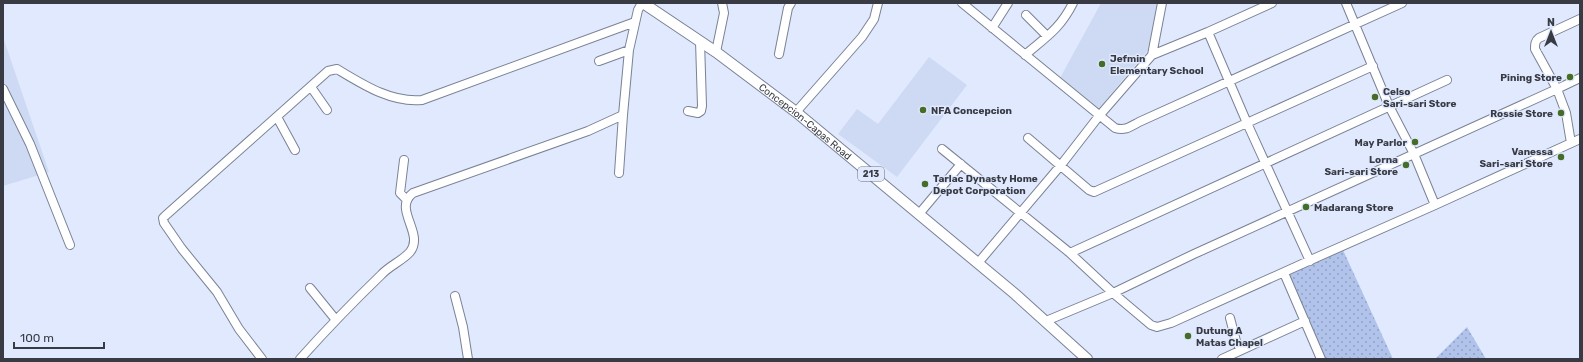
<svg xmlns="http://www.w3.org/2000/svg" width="1583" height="362" font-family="Rubik,sans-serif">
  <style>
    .built { fill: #cedaf4 }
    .green { fill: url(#green-dots) }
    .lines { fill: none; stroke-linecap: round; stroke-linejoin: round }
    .minor-casing { stroke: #7a8294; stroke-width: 10 }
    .major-casing { stroke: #7a8294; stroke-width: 12 }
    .minor { stroke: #fff; stroke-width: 8 }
    .major { stroke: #fff; stroke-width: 10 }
    .poi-dot { fill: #466d27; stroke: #e0e9fd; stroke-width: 1.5 }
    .labels { text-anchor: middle; stroke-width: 3; stroke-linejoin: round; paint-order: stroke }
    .shield { fill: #e0e9fd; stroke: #6a6f7b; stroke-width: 1 }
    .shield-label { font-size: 9px; font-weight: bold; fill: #383b43 }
    .poi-label { font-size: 10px; font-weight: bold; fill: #383b43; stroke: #e0e9fd; text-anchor: start }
    .street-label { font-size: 10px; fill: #383b43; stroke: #e0e9fd }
  </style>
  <defs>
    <pattern id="green-dots" width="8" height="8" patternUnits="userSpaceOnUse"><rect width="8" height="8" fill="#b1c3eb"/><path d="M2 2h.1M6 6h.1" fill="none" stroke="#91a0c0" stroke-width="1.8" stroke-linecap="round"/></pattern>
  </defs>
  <rect width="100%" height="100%" fill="#e0e9fd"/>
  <path class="built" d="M 1101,3 L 1158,3 L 1148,50 L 1100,107 L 1095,109 L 1060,78 Z
    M 3,37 L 49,172 L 3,186 Z
    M 929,57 L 967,85 L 897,177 L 838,134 L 857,109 L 878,124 Z"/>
  <path class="green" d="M 1343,250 L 1393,359 L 1324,359 L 1288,274 Z
    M 1467,327 L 1486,359 L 1435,359 Z"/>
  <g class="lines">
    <g class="minor-casing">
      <path id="minor" d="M 962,3 L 1115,128 C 1125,131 1130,127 1139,122 L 1402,3
        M 1346,3 L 1389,106 L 1414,154 L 1435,205
        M 1026,15 L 1047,36
        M 992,28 L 1008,3
        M 1208,32 L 1247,123 L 1310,261
        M 716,52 L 724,13 L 722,3
        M 779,54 L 788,8 L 791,3
        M 1025,55 C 1046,37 1060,29 1073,3
        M 1152,55 L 1162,3
        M 599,61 L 629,50
        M 311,87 L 327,110
        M 3,89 L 30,144 L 70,245
        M 688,111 L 698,113 L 701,111 L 702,106 L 700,41
        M 796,112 L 862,37 L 874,19 L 878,3
        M 277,117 L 295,150
        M 1028,138 L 1089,190 L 1094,192 L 1373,66
        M 1571,143 L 1566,113 L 1557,89 L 1580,78
        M 942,149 L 1070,253 L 1113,293 L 1151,325 L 1157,327 L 1171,323 L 1313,259 L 1435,205 L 1580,139
        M 404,160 L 400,193 L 406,199
        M 619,173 L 623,115
        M 919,214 L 961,164
        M 1070,253 L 1447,80
        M 978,263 L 1061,165 L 1099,116 L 1152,55 L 1208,32 L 1272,3
        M 1284,273 L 1321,359
        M 310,288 L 336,320
        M 455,296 L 463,327 L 468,359
        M 1230,318 L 1236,341 L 1241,350
        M 1046,321 L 1113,293 L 1194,254 L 1557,89 L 1535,49 C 1535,44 1535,41 1539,38 L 1580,19
        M 262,359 L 239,329 L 217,292 L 182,249 L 164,223 L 163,218 L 165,216 L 328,71 L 337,69 C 362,84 391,103 422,100 L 635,22
        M 300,359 C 326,330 353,302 381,275 C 389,266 402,261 410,252 C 425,233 392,209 413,193 L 588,131 L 623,115 L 629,50 L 638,10 L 642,3
        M 1222,359 L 1305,321"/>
    </g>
    <g class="major-casing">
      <g id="major">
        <path id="s1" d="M 643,3 L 716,52 L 796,112 L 1015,294 L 1087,359"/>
      </g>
    </g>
    <use href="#minor" class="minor"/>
    <use href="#major" class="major"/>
  </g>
  <g class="poi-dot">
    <circle cx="1102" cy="64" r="4"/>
    <circle cx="1570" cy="77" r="4"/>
    <circle cx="1375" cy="97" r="4"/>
    <circle cx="923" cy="110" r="4"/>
    <circle cx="1561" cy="113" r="4"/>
    <circle cx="1415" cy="142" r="4"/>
    <circle cx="1561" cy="157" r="4"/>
    <circle cx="1406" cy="165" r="4"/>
    <circle cx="925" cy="184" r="4"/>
    <circle cx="1306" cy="207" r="4"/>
    <circle cx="1188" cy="336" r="4"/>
  </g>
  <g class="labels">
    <rect class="shield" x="858" y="167" width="26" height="14" rx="3"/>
    <g class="shield-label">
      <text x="871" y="177">213</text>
    </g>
    <g class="poi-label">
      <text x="1110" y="62">Jefmin<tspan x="1110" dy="12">Elementary School</tspan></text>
      <text x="1562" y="81" text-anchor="end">Pining Store</text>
      <text x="1383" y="95">Celso<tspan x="1383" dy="12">Sari-sari Store</tspan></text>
      <text x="931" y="114">NFA Concepcion</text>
      <text x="1553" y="117" text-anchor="end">Rossie Store</text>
      <text x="1407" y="146" text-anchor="end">May Parlor</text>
      <text x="1553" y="155" text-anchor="end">Vanessa<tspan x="1553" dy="12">Sari-sari Store</tspan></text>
      <text x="1398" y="163" text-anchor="end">Lorna<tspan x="1398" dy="12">Sari-sari Store</tspan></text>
      <text x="933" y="182">Tarlac Dynasty Home<tspan x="933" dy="12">Depot Corporation</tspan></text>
      <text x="1314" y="211">Madarang Store</text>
      <text x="1196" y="334">Dutung A<tspan x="1196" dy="12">Matas Chapel</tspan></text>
    </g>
    <g class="street-label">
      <text dy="4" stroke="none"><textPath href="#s1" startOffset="201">Concepcion-Capas Road</textPath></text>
    </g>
  </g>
  <rect width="1583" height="362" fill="none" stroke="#383b43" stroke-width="8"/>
  <g transform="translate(1551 32)" stroke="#e0e9fd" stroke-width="3" paint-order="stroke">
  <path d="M0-3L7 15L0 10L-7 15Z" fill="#383b43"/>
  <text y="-6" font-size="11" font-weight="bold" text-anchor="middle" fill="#383b43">N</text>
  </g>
  <path d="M14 342v6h90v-6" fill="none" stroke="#383b43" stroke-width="2"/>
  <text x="20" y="342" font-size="12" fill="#383b43" stroke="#e0e9fd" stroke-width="3" paint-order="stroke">100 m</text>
</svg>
